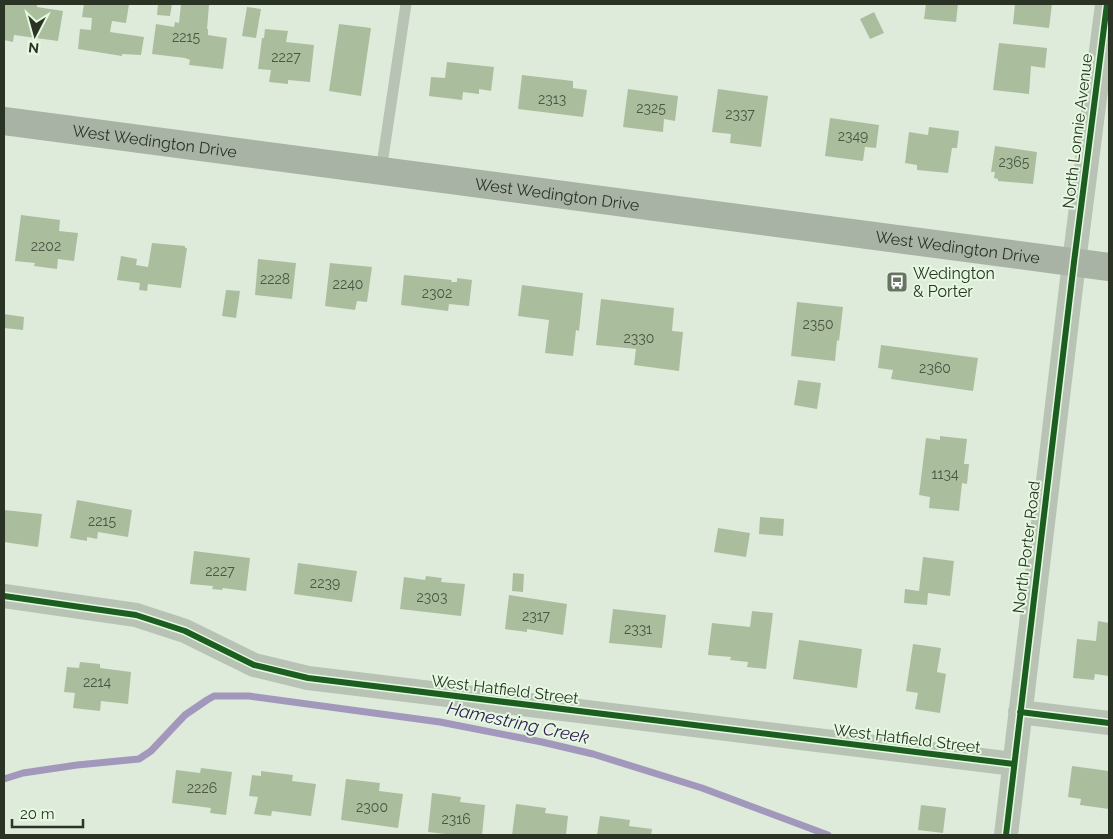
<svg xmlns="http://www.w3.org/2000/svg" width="1113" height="839" font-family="Raleway,sans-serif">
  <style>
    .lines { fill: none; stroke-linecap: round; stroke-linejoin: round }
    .stream { stroke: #a298bc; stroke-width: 7 }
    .building { fill: #aabe9d }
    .lane { stroke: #b8c3b5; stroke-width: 11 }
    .street { stroke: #b8c3b5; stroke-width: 24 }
    .secondary { stroke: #a9b3a5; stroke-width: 28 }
    .cycleway-casing { stroke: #e5f9e1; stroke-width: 9 }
    .cycleway { stroke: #1b5e20; stroke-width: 6 }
    .labels { text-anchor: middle; stroke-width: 4; stroke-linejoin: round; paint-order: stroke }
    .number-label { font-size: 14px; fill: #4a5642 }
    .street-label { font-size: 16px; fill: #2a3324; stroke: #e5f9e1 }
    .poi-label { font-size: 16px; fill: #2a3324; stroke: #e5f9e1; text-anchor: start }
    .water-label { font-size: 18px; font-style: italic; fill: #301a54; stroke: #e5f9e1 }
  </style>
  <rect width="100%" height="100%" fill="#deebdb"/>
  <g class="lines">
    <path class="stream" d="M 4,779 L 23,773 L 77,765 L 139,759 L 151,751 L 185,715 L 207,700 L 214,696 L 249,696 L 440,722 L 542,742 L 593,754 L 702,788 L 828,835"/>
  </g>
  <path class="building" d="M 4,4 L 37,4 L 37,7 L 63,11 L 58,41 L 14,35 L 13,42 L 4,40 Z
    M 84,4 L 129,4 L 126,23 L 112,21 L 110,32 L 144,37 L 141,55 L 122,54 L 122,56 L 78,49 L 80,29 L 91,30 L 92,18 L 82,17 Z
    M 158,4 L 172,4 L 170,16 L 157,15 Z
    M 181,4 L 209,5 L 207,29 L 208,29 L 208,35 L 227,38 L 223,69 L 189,65 L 190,60 L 185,58 L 152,54 L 156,24 L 174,27 L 175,22 L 179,23 Z
    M 926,4 L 958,4 L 956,22 L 924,19 Z
    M 1015,4 L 1052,4 L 1049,28 L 1013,24 Z
    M 247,7 L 261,9 L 256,38 L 242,36 Z
    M 874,12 L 884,33 L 870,39 L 860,19 Z
    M 339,24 L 371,28 L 361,96 L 329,91 Z
    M 265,29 L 288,31 L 286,42 L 314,45 L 310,82 L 288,80 L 288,84 L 269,82 L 271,70 L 258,69 L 262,38 L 264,38 Z
    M 999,43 L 1047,48 L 1045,68 L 1031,66 L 1029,94 L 993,90 Z
    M 447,62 L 494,67 L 491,91 L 479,89 L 479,94 L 463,92 L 462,100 L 429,96 L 431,77 L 445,78 Z
    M 522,75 L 573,81 L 573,88 L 587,90 L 583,117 L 518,109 Z
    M 628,89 L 678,96 L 675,121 L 664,119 L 663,132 L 623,127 Z
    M 718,89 L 768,96 L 761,147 L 730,143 L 731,134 L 712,132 Z
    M 830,118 L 879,125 L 876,148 L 865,147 L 863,161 L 825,156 Z
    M 929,127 L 959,131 L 957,148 L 952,148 L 948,173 L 917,170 L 917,165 L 905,163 L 909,132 L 928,135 Z
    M 995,146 L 1037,152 L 1033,184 L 998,181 L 998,179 L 994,178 L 995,172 L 991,172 Z
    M 21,215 L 60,220 L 59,231 L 78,233 L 74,261 L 58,259 L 57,269 L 34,266 L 35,263 L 15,261 Z
    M 152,243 L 185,246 L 185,248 L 187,248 L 181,288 L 148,284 L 147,291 L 139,290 L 140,283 L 117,280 L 121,256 L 137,259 L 136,265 L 148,267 Z
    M 258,259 L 296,263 L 292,299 L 255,295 Z
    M 330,263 L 372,267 L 367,302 L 357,301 L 355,310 L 325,306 Z
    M 404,275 L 452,280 L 451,282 L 457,282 L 457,278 L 472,280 L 469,306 L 449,304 L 448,311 L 401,305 Z
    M 522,285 L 583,293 L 579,331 L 576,330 L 573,356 L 545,353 L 549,320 L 518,316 Z
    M 226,290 L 240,291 L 236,318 L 222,316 Z
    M 601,299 L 674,308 L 672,331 L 683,332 L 679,371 L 634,365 L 636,349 L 596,345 Z
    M 797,302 L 843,307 L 839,341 L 837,340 L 835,361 L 791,356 Z
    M 4,314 L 24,317 L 23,330 L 4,328 Z
    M 881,345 L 978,358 L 973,391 L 891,379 L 893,370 L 878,368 Z
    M 798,380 L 821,383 L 817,409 L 794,405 Z
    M 940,436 L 967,439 L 964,464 L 969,464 L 967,484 L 962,483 L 959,511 L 929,508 L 930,497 L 919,495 L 926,438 L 940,440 Z
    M 77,500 L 132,510 L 128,537 L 98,532 L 97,539 L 87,537 L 87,541 L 70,538 Z
    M 4,510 L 42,514 L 38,547 L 4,542 Z
    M 760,517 L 784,519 L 783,536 L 759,534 Z
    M 718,528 L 750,533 L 746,557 L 714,552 Z
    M 194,551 L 250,558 L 246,591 L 223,588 L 222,590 L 212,589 L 213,586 L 190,584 Z
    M 923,557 L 954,561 L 950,596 L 928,593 L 927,605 L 904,603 L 905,589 L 919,591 Z
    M 298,563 L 357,571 L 352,602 L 294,594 Z
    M 513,573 L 524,574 L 523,592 L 512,591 Z
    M 426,576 L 442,578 L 441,582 L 465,584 L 461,616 L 400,609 L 404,577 L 425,580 Z
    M 509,595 L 567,604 L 563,635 L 527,629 L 527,632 L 505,629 Z
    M 613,609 L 666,615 L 662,648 L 609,643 Z
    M 752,611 L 773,613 L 766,669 L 747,667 L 748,662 L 730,660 L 731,657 L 708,655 L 712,623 L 750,627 Z
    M 1098,621 L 1109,623 L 1109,676 L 1095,674 L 1094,680 L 1073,678 L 1077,639 L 1096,641 Z
    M 799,640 L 862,649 L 857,688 L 793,679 Z
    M 913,644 L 941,648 L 937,672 L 946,674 L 940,713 L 915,709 L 918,693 L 906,691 Z
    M 80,662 L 100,664 L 100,668 L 131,672 L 128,704 L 101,701 L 100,711 L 73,708 L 75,693 L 64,692 L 67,667 L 79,668 Z
    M 1072,766 L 1109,771 L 1109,809 L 1080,805 L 1081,799 L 1068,797 Z
    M 201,768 L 232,772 L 226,815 L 210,813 L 211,808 L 172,803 L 176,770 L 200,773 Z
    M 261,771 L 293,775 L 292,781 L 316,784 L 311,816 L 272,811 L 271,816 L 254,814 L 258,797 L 249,796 L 252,775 L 261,776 Z
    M 346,779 L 380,783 L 379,791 L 403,794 L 398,828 L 341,820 Z
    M 432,793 L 461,797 L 460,802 L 485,805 L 482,835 L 454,835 L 428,832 Z
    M 516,804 L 546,808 L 545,813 L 568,816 L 566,835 L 512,835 Z
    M 921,805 L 946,808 L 943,833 L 918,830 Z
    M 600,816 L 630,820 L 629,826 L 652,829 L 651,835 L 597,835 Z"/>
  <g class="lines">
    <path class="lane" d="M 381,171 L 406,4"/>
    <path class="street" d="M 4,596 L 136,615 L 185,631 L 254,665 L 308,678 L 1014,764
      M 1020,712 L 1109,723
      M 1006,835 L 1074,262 L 1107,4"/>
    <path class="secondary" id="s1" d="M 4,121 L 1109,267"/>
    <g class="cycleway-casing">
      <path id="cycleway" d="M 4,596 L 136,615 L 185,631 L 254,665 L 308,678 L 1014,764
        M 1020,712 L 1109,723
        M 1006,835 L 1074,262 L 1107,4"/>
    </g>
    <use href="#cycleway" class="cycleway"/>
  </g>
  <defs>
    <g id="bus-square" transform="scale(1.125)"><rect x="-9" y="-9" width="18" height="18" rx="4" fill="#697364" stroke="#e5f9e1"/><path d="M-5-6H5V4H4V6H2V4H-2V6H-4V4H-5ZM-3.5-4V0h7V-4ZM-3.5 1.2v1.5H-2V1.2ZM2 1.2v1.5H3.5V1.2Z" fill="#fff"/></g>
  </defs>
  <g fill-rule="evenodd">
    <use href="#bus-square" x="897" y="282"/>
  </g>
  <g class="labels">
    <g class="number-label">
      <text x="186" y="42">2215</text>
      <text x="286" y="62">2227</text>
      <text x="552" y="104">2313</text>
      <text x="651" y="113">2325</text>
      <text x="740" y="119">2337</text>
      <text x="853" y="141">2349</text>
      <text x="1014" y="167">2365</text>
      <text x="46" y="251">2202</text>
      <text x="275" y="284">2228</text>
      <text x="348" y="289">2240</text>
      <text x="437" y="298">2302</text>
      <text x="818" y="329">2350</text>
      <text x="639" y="343">2330</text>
      <text x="935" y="373">2360</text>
      <text x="945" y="479">1134</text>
      <text x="102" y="526">2215</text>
      <text x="220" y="576">2227</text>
      <text x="325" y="588">2239</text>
      <text x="432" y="602">2303</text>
      <text x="536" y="621">2317</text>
      <text x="638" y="634">2331</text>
      <text x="97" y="687">2214</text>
      <text x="202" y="793">2226</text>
      <text x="372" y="812">2300</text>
      <text x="456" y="824">2316</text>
    </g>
    <g class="street-label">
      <text transform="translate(1077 131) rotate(-83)" y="6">North Lonnie Avenue</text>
      <text dy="6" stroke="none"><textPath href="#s1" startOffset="152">West Wedington Drive</textPath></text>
      <text dy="6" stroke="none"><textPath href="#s1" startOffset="558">West Wedington Drive</textPath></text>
      <text dy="6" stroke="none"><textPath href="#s1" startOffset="962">West Wedington Drive</textPath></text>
      <text transform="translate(1026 547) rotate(-83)" y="6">North Porter Road</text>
      <text transform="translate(505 689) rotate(7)" y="6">West Hatfield Street</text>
      <text transform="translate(907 738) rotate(7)" y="6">West Hatfield Street</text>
    </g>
    <g class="poi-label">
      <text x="913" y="279">Wedington<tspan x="913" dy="18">&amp; Porter</tspan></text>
    </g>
    <g class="water-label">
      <text transform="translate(518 723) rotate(12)" y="6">Hamestring Creek</text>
    </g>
  </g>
  <rect width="1113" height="839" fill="none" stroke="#2a3324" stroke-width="10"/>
  <g transform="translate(35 35) rotate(186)" stroke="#e5f9e1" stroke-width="4" paint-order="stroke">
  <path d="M0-4L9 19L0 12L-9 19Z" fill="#2a3324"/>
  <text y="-8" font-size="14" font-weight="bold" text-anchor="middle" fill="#2a3324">N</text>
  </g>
  <path d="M12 819v8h71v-8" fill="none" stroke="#2a3324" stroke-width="2.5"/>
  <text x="20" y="819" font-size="15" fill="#2a3324" stroke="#e5f9e1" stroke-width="4" paint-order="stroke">20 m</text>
</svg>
